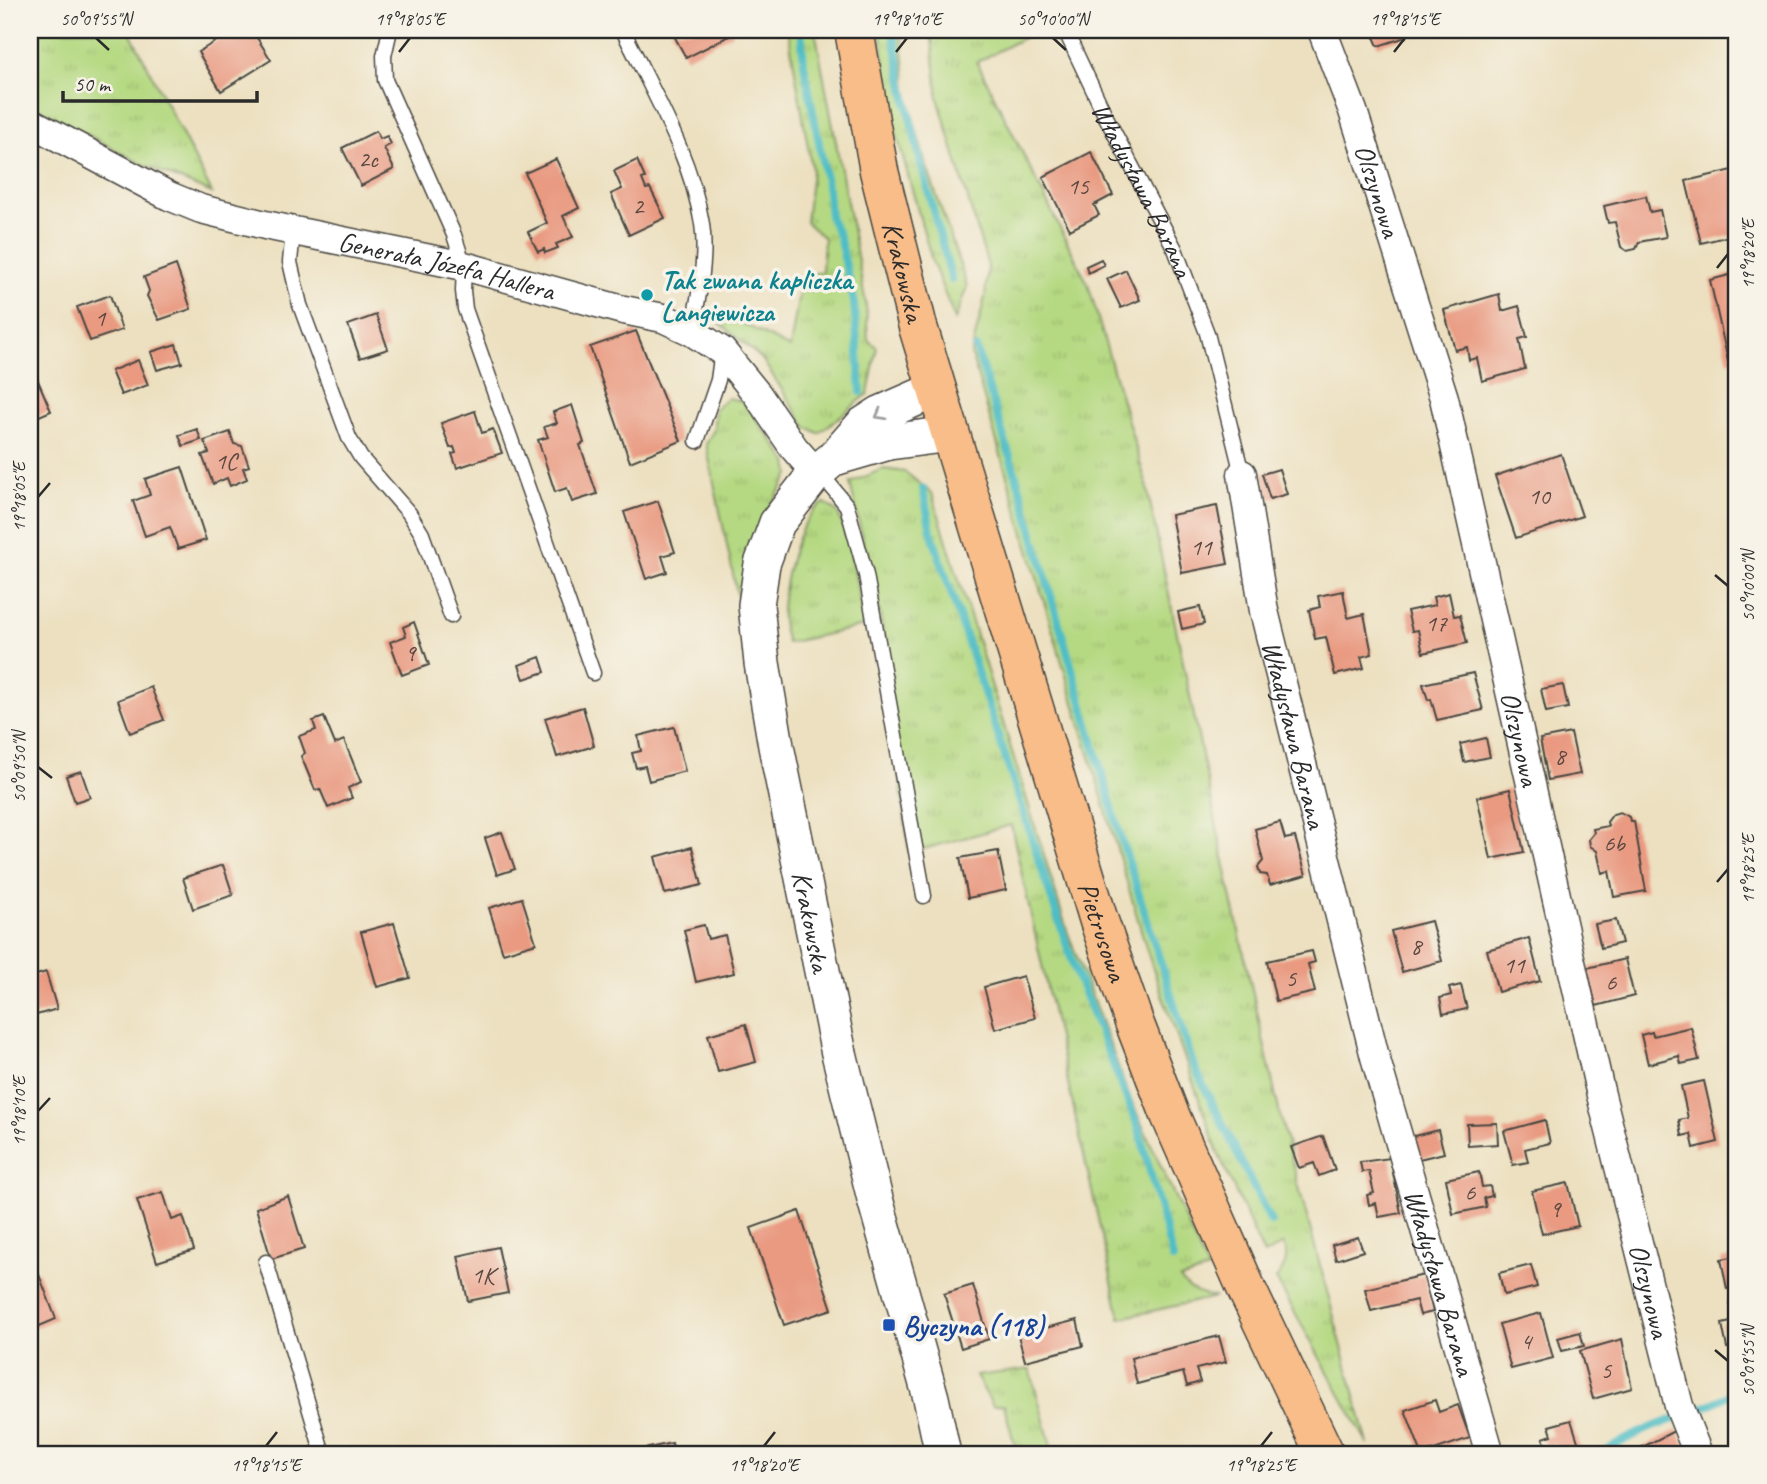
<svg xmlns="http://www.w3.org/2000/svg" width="1767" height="1484" font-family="Caveat,sans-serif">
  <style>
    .grass { fill: url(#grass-tufts); stroke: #708256; stroke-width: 2 }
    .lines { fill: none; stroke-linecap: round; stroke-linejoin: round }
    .stream { stroke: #4fbdc5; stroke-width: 8 }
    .building { fill: #e99a81 }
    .service-casing { stroke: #484641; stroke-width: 17 }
    .minor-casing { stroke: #484641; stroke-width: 31 }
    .tertiary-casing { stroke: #484641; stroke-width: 38 }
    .primary-casing { stroke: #484641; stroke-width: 41 }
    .service { stroke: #fff; stroke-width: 14 }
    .minor { stroke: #fff; stroke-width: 28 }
    .tertiary { stroke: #fff; stroke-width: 35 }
    .primary { stroke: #f8bd89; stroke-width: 38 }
    .oneway { stroke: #a0a0a0 }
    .ticks { fill: none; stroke: #2b2b2b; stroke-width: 2.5 }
    .culture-dot { fill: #0f9aa8; stroke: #f7f3e8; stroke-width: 2.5 }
    .transit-dot { fill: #1a4fb4; stroke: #f7f3e8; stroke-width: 2.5 }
    .labels { text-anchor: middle; stroke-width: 7; stroke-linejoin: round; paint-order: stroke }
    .number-label { font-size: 24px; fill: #5a4740 }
    .street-label { font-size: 28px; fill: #2b2b2b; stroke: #f7f3e8 }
    .culture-label { font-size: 28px; font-weight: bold; fill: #0d838f; stroke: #f7f3e8; text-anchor: start }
    .transit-label { font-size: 28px; font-weight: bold; fill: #164399; stroke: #f7f3e8; text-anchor: start }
    .neatline { fill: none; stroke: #2b2b2b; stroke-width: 2.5 }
    .ticks-label { font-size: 18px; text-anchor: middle; fill: #2b2b2b }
  </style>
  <defs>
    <pattern id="grass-tufts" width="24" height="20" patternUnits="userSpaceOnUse" patternTransform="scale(1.75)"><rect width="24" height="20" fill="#b5d982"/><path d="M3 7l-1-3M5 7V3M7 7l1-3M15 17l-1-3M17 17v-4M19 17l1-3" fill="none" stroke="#9cba70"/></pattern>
  </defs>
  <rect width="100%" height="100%" fill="#f7f3e8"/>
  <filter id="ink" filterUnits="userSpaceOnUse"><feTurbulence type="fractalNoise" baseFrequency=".0143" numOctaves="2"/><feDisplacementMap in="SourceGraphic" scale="14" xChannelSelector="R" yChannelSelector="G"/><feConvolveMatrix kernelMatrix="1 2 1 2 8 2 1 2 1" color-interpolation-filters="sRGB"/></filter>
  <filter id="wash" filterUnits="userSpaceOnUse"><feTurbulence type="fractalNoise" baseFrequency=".00686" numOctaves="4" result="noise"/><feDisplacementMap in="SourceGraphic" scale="28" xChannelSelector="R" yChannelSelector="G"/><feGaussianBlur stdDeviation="1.57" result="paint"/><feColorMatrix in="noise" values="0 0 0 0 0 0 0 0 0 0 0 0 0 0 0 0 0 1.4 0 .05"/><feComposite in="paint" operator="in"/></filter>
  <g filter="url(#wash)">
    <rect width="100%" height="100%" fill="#ece0c0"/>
    <path class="grass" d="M 30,30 L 129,30 L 212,193 L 144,165 L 30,104 Z
      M 788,30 L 815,30 L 866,304 L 868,340 L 877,347 L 868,394 L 819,433 L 807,428 L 762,359 L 710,315 L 715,309 L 790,348 L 802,276 L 822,272 L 824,238 L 806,222 L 812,170 Z
      M 880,30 L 901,30 L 908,100 L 925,161 L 967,286 L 955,320 L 932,261 L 894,125 Z
      M 931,30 L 1038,30 L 977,62 L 1088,284 L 1146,483 L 1232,900 L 1282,1124 L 1368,1444 L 1276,1279 C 1285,1267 1290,1258 1283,1244 L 1264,1255 L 1218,1153 L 1149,957 L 971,354 L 985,297 L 988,266 L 938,98 Z
      M 727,398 L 743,401 L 788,462 L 790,474 L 767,511 L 740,608 L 706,444 L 714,430 L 715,409 Z
      M 883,469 L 905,472 L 932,493 L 1068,933 L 1130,1098 L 1208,1270 L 1180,1279 C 1190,1292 1200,1295 1216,1297 L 1120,1318 L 1011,825 L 909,853 L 881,619 L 850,483 Z
      M 825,503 L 837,512 L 849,542 L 864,626 L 787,643 C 785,636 783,628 782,621 C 780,592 796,515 825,503 Z
      M 1030,1369 L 1053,1454 L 1017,1454 L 1004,1405 L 993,1406 L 976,1376 Z"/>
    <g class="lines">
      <path class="stream" d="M 801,30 L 804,64 L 828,191 L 830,217 L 839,236 L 854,302 L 861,392
        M 893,30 C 907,115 929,196 952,280
        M 813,287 L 850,282
        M 976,348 L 1023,498 L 1120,835 L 1193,1064 L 1271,1222
        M 923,489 L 931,531 L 1076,973 L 1138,1126 L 1173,1259
        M 1602,1454 C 1643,1424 1695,1417 1737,1390"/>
    </g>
    <g id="blocks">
      <path class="building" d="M 235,30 L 252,30 L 271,60 L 221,91 L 198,52 Z
        M 671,30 L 731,30 L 733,34 L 686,58 Z
        M 1371,30 L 1404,30 L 1406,37 L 1378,46 Z
        M 376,131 L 380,139 L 387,136 L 391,144 L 384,148 L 394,169 L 361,186 L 342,148 Z
        M 1091,152 L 1113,195 L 1094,205 L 1099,215 L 1070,230 L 1043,177 Z
        M 556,159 L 579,208 L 563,216 L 573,237 L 556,244 L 558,248 L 545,253 L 544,249 L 538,252 L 528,232 L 547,223 L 525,173 Z
        M 637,160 L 645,178 L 642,179 L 646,189 L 650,188 L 665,218 L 629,235 L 611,194 L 622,189 L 614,171 Z
        M 1737,169 L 1737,234 L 1701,243 L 1686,181 Z
        M 1646,196 L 1650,212 L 1660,210 L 1666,237 L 1639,242 L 1636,249 L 1627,251 L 1621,247 L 1615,222 L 1608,223 L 1604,206 Z
        M 1101,259 L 1104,265 L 1088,273 L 1086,266 Z
        M 176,265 L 191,309 L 159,320 L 147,296 L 149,291 L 144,277 Z
        M 1126,270 L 1140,300 L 1121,308 L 1107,279 Z
        M 1737,273 L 1737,359 L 1728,361 L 1710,280 Z
        M 1499,294 L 1502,311 L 1519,306 L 1527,337 L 1519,339 L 1525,369 L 1482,381 L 1477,358 L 1469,360 L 1467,347 L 1455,350 L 1444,310 Z
        M 110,295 L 122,330 L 90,341 L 77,307 Z
        M 376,315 L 388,349 L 360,358 L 348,325 Z
        M 636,331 L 681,441 L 630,462 L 590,347 Z
        M 176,344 L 182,363 L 157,370 L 151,352 Z
        M 138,360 L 148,385 L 121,395 L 111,371 Z
        M 30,362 L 51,411 L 30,420 Z
        M 572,405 L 584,443 L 580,445 L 597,494 L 572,502 L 567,488 L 555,492 L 538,440 L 548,437 L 544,427 L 557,423 L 553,412 Z
        M 475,411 L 482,433 L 493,429 L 502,453 L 457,468 L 452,454 L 456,453 L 454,447 L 450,448 L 441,423 Z
        M 197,429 L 201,440 L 183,446 L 179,435 Z
        M 230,432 L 234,444 L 242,446 L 249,466 L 243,468 L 247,479 L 230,486 L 227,478 L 213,484 L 202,455 L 209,453 L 204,441 Z
        M 1561,454 L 1582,516 L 1516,538 L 1495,476 Z
        M 182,467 L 206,540 L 178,549 L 170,527 L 145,536 L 133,501 L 150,495 L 145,479 Z
        M 1279,469 L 1287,494 L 1270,499 L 1262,474 Z
        M 658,501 L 675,552 L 662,556 L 667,572 L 646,579 L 624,512 Z
        M 1217,506 L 1228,564 L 1182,573 L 1171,515 Z
        M 1343,591 L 1348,618 L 1364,614 L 1372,654 L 1361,657 L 1364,668 L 1335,675 L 1326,637 L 1315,639 L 1309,610 L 1320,607 L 1318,596 Z
        M 1449,593 L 1454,616 L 1460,615 L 1467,643 L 1423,653 L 1418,630 L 1412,631 L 1407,611 L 1435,605 L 1433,597 Z
        M 1200,607 L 1204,624 L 1182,629 L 1178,612 Z
        M 414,622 L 429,665 L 402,675 L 390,642 L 406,636 L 403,627 Z
        M 540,657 L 545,672 L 524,679 L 519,665 Z
        M 1473,673 L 1483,710 L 1437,720 L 1431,699 L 1428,700 L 1423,684 Z
        M 1563,685 L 1568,708 L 1546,712 L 1541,689 Z
        M 151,687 L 164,720 L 130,733 L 118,700 Z
        M 583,707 L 594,746 L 557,757 L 545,718 Z
        M 324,717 L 335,744 L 344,740 L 361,782 L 348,788 L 352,798 L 328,808 L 320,789 L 315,790 L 301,756 L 305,753 L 299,736 L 316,730 L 313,721 Z
        M 674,727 L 685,771 L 649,781 L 645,766 L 636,768 L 632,753 L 641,751 L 638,736 Z
        M 1571,733 L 1580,774 L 1548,780 L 1540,739 Z
        M 1486,738 L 1490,757 L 1464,762 L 1460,744 Z
        M 81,771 L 90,797 L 75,802 L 66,776 Z
        M 1510,789 L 1524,852 L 1491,859 L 1477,797 Z
        M 1620,812 L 1629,817 L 1630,821 L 1634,821 L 1646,891 L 1614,897 L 1609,871 L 1602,873 L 1597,851 L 1590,846 L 1589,839 L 1594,833 L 1593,829 L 1608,826 L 1607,822 L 1613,814 Z
        M 1280,822 L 1285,839 L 1295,837 L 1306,875 L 1270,885 L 1267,875 L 1260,874 L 1258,867 L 1263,861 L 1255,829 Z
        M 502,832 L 515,869 L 497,875 L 485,838 Z
        M 692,847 L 702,885 L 665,894 L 655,857 Z
        M 998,851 L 1006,890 L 968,898 L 960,858 Z
        M 223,865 L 233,895 L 193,909 L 183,878 Z
        M 522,898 L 536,943 L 503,953 L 489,908 Z
        M 1616,920 L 1622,943 L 1601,948 L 1595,924 Z
        M 1431,921 L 1442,961 L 1402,972 L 1391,931 Z
        M 394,923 L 410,978 L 377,987 L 361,932 Z
        M 704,925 L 708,939 L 725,935 L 734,973 L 696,982 L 684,930 Z
        M 1529,938 L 1540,981 L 1498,992 L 1487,950 Z
        M 1312,951 L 1315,962 L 1308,964 L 1315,992 L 1276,1001 L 1267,961 Z
        M 1625,959 L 1634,996 L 1596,1006 L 1587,968 Z
        M 46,972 L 57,1009 L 30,1017 L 30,977 Z
        M 1023,976 L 1035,1018 L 995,1029 L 984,987 Z
        M 1461,985 L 1467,1009 L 1443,1014 L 1440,998 L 1451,995 L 1449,988 Z
        M 746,1024 L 756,1062 L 718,1072 L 708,1035 Z
        M 1691,1027 L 1699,1060 L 1681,1064 L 1679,1056 L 1648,1064 L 1641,1035 L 1652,1032 L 1653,1036 Z
        M 1704,1081 L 1718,1142 L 1694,1148 L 1691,1134 L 1682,1136 L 1679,1120 L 1688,1118 L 1681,1086 Z
        M 1545,1120 L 1550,1143 L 1525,1149 L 1528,1162 L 1513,1165 L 1504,1131 Z
        M 1497,1123 L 1498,1144 L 1468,1146 L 1467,1124 Z
        M 1438,1130 L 1444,1153 L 1411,1161 L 1406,1138 Z
        M 1323,1136 L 1335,1170 L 1319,1176 L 1314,1163 L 1299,1168 L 1291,1147 Z
        M 1390,1158 L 1401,1213 L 1379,1217 L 1376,1203 L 1369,1205 L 1367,1195 L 1374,1193 L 1369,1171 L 1362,1172 L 1360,1162 Z
        M 1479,1172 L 1482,1187 L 1490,1186 L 1492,1196 L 1484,1198 L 1486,1207 L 1453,1214 L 1446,1179 Z
        M 1568,1183 L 1578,1226 L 1542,1234 L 1532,1191 Z
        M 163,1192 L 172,1220 L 183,1216 L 194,1250 L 157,1262 L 137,1200 Z
        M 288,1196 L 304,1249 L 271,1259 L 256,1208 Z
        M 30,1207 L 35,1221 L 30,1223 Z
        M 799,1211 L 832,1309 L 784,1325 L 751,1228 Z
        M 1358,1237 L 1363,1251 L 1336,1260 L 1332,1245 Z
        M 498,1247 L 508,1293 L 468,1301 L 458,1256 Z
        M 1737,1256 L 1737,1287 L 1727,1289 L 1721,1259 Z
        M 1531,1265 L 1537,1287 L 1504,1295 L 1499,1273 Z
        M 38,1272 L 56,1319 L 30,1330 L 30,1275 Z
        M 1424,1275 L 1433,1312 L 1420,1315 L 1416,1300 L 1371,1311 L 1365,1289 Z
        M 973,1285 L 989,1339 L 961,1348 L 944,1294 Z
        M 1737,1302 L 1737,1346 L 1727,1348 L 1722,1324 L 1735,1321 L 1730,1303 Z
        M 1541,1313 L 1553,1358 L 1511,1369 L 1499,1324 Z
        M 1077,1320 L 1083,1346 L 1025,1361 L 1018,1335 Z
        M 1580,1332 L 1584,1346 L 1562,1351 L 1558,1338 Z
        M 1219,1336 L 1226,1362 L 1196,1369 L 1200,1382 L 1187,1386 L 1183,1372 L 1137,1384 L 1131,1358 Z
        M 1622,1339 L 1632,1388 L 1593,1399 L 1580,1351 Z
        M 1435,1400 L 1439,1412 L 1458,1405 L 1470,1438 L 1422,1454 L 1405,1410 Z
        M 1571,1420 L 1582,1454 L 1558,1454 L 1555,1444 L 1546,1446 L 1543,1438 L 1552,1435 L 1549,1426 Z
        M 1678,1429 L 1685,1448 L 1675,1454 L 1629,1454 Z
        M 672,1443 L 675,1454 L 646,1454 L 644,1449 Z"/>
    </g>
  </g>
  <g filter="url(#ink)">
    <use href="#blocks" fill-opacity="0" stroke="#484641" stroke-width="2"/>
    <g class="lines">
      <g class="service-casing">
        <g id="service">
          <path d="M 390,30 L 384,56 L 385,80 L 454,235 L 464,266 L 463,291 L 465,309 L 593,673"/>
          <path d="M 623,30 C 652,91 691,155 702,224 C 707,256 699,299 691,331"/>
          <path id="s1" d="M 1065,30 L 1106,117 L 1175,249 L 1207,333 L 1242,474"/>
          <path d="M 293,231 L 290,262 L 300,305 L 349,438 L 361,458 L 409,513 L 422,534 L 451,616"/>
          <path d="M 697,441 L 718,380 L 722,351"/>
          <path d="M 816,473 L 831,486 L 847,506 L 866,575 L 924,896"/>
          <path d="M 266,1262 L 323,1454"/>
        </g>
      </g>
      <g class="minor-casing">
        <g id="minor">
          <path id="s2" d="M 1322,30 L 1353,111 L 1444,398 L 1600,1091 L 1679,1406 L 1698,1454"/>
          <path id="s3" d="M 30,122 L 169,196 L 201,209 L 265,225 L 464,266 L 619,309 L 663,318 L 691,331 L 722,351 L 757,394 L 794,448 L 816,473"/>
          <path id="s4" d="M 1242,474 L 1264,611 L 1375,1057 L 1490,1454"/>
        </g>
      </g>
      <g class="tertiary-casing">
        <g id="tertiary">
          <path id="s5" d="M 937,389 L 880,414 L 863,425 L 834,458 L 816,473 L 777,523 L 762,564 L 756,605 L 762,663 L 776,746 L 838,1049 L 875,1199 L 931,1398 L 943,1454"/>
          <path d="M 834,458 L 889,442 L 950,434"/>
        </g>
      </g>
      <g class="primary-casing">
        <g id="primary">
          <path id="s6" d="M 854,30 L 879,171 L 918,327 L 1099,921 L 1134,1022 L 1170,1115 L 1247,1290 L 1325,1454"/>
        </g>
      </g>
      <use href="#service" class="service"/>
      <use href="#minor" class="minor"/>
      <use href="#tertiary" class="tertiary"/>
      <use href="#primary" class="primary"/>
    </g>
    <defs><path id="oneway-chevron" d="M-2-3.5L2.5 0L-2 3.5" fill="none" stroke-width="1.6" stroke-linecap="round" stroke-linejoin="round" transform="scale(1.75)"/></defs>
    <use class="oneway" href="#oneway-chevron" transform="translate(880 415) rotate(151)"/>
  </g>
  <path class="ticks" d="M 96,38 L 109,50M 1053,38 L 1066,50M 399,52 L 410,38M 896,52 L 907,38M 1394,52 L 1405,38M 1717,268 L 1728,254M 38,497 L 50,483M 1715,575 L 1728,586M 38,767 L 52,778M 1717,882 L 1728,869M 38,1111 L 50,1098M 1715,1350 L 1728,1361M 266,1446 L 277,1432M 764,1446 L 775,1432M 1261,1446 L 1272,1432"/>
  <circle class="culture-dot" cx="647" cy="295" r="7"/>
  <rect class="transit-dot" x="882" y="1318" width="14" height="14" rx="3.5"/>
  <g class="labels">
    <g class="number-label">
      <text x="368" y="167">2c</text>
      <text x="1078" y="194">15</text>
      <text x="638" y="214">2</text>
      <text x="100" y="326">1</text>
      <text x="226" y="469">1C</text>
      <text x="1539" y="504">10</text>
      <text x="1201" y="555">11</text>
      <text x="1436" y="631">17</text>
      <text x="410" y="661">9</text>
      <text x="1560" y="764">8</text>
      <text x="1614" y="851">6b</text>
      <text x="1416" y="954">8</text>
      <text x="1514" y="973">11</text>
      <text x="1291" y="986">5</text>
      <text x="1611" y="990">6</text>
      <text x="1470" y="1200">6</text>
      <text x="1555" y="1217">9</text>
      <text x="483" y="1283">1K</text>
      <text x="1526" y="1349">4</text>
      <text x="1606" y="1378">5</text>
    </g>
    <g class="street-label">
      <text dy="10" stroke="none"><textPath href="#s1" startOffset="178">Władysława Barana</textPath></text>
      <text dy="10" stroke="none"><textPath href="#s2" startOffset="170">Olszynowa</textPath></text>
      <text dy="10" stroke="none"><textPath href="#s3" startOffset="444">Generała Józefa Hallera</textPath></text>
      <text dy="10" stroke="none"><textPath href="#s6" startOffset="247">Krakowska</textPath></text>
      <text dy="10" stroke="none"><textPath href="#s4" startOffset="266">Władysława Barana</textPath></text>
      <text dy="10" stroke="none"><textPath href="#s2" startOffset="737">Olszynowa</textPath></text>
      <text dy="10" stroke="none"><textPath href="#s5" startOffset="620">Krakowska</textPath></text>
      <text dy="10" stroke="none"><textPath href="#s6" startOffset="936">Pietrusowa</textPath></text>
      <text dy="10" stroke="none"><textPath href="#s4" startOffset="833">Władysława Barana</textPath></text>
      <text dy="10" stroke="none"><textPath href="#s2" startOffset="1304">Olszynowa</textPath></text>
    </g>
    <g class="culture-label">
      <text x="661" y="289">Tak zwana kapliczka<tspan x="661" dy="32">Langiewicza</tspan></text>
    </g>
    <g class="transit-label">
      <text x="903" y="1335">Byczyna (118)</text>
    </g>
  </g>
  <rect width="1767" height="1484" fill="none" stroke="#f7f3e8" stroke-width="77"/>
  <path d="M63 91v10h194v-10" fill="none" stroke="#2b2b2b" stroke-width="3.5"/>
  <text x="74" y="91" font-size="21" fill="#2b2b2b" stroke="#f7f3e8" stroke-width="5" paint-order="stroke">50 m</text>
  <rect x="38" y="38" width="1690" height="1408" class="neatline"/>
  <g class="ticks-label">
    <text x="96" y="25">50°09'55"N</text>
    <text x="410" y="25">19°18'05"E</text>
    <text x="907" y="25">19°18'10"E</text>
    <text x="1053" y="25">50°10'00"N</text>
    <text x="1405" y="25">19°18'15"E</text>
    <text transform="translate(1748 254) rotate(-90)" y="6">19°18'20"E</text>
    <text transform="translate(19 497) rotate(-90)" y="6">19°18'05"E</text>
    <text transform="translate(1748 586) rotate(-90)" y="6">50°10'00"N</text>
    <text transform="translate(19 767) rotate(-90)" y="6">50°09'50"N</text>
    <text transform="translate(1748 869) rotate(-90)" y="6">19°18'25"E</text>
    <text transform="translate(19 1111) rotate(-90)" y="6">19°18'10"E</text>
    <text transform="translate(1748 1361) rotate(-90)" y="6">50°09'55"N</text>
    <text x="266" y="1471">19°18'15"E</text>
    <text x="764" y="1471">19°18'20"E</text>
    <text x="1261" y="1471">19°18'25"E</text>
  </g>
</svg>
